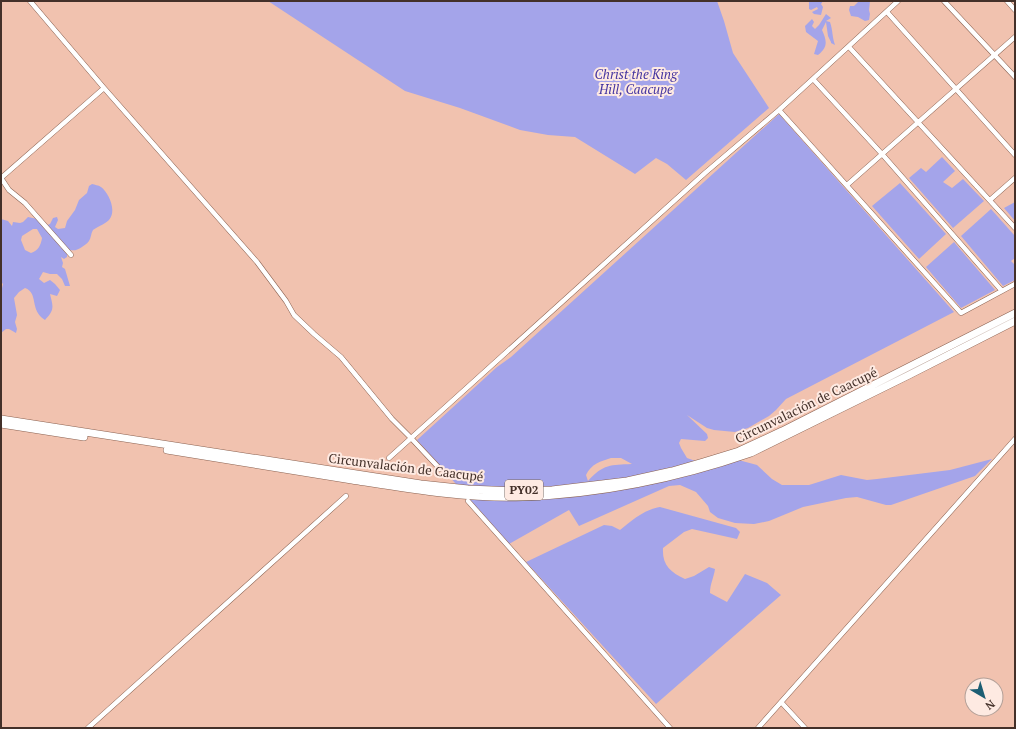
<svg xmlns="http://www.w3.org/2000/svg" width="1016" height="729" font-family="'PT Serif',serif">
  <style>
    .green { fill: #a4a4ea; fill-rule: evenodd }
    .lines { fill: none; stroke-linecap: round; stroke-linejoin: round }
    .minor-casing { stroke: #8b6251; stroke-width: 5.5 }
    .trunk-casing { stroke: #8b6251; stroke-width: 8 }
    .minor { stroke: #fff; stroke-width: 4.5 }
    .trunk { stroke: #fff; stroke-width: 7 }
    .labels { text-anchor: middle; stroke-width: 4; stroke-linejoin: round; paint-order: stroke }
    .shield { fill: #feeae2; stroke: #7b6860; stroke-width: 1 }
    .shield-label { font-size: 12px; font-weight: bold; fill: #433029 }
    .park-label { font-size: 13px; font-style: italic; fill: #4535a0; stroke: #feeae2 }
    .street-label { font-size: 13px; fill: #433029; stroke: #feeae2 }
  </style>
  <rect width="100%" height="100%" fill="#f1c2af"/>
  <path class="green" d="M 268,1 L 717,1 L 724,21 L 733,53 L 769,108 L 686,180 L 667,164 L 656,158 L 635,174 L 575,137 L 548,135 L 520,130 L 460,108 L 405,91 Z
    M 809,1 L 823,1 L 821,4 L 823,7 L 821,15 L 814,14 L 812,12 L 818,9 L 817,7 L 811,10 L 809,9 Z
    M 859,1 L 870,1 L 869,10 L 870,14 L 869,20 L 865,21 L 858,17 L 851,16 L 849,10 L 850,6 L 854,6 Z
    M 826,14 L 831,18 L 826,21 L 830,22 C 833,31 832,37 835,45 L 831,43 L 831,42 L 828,36 L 826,22 L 822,30 C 827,41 828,47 818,55 L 814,54 L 818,41 L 806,32 L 805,26 L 812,19 L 814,22 L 812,26 L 815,29 L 819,25 Z
    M 779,114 L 954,312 L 786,399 L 776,410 L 769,416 L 748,428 L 735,432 L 714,430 L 707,428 L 687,415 L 707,434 L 708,438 L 705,441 L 681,439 L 679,443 L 681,448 L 687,458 L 704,464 L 731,458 L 757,465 L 772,479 L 782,485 L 809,485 L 841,475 L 867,480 L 877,479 L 950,470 L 992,459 L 975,476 L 891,505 L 886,505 L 857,497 L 846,498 L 803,507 L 769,521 L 754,524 L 735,523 L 718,518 L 710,512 L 708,506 L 696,492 L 680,485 L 669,486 L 579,526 L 569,510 L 509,544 L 417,440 L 497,367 L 511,357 ZM 611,458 L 621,458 L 632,464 C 611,465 603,464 588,481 L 586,475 C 591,464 601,461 611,458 Z
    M 942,157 L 955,171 L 943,182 L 952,188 L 963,179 L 984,201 L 953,228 L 909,178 L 921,168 L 926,172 Z
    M 900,183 L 946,234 L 919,259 L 872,206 Z
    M 92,184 C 95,185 98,185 101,187 C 109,193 117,211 109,220 C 105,224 95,228 93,230 C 91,233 91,238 89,241 C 87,244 84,245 82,247 C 72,254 67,249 58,242 L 61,248 L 64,247 L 67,254 L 67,257 L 64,259 L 61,257 L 63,263 L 62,267 L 65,269 L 70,286 L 65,286 L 62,279 L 57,274 L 50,274 L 43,272 L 39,279 L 44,283 L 50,280 L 55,284 L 60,290 L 57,296 L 50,294 C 53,306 55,310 45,320 C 29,310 39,293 25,288 L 19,292 L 14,298 L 17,315 L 15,322 L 17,329 L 16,333 L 9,329 L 6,329 L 1,333 L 1,292 L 3,284 L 1,282 L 1,219 L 8,221 L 12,226 L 13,222 L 20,223 L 23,222 L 28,217 L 42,220 L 45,226 L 50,224 L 53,218 L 57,217 L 58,220 L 55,227 L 58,229 L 65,228 L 67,221 L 75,210 L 79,200 L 87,193 L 89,186 ZM 33,229 L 37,229 L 42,238 C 41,245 38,251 31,253 L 25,250 L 21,240 L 22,236 Z
    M 1015,202 L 1015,221 L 1004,208 Z
    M 991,209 L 1015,236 L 1015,258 L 1011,261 L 1015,265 L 1015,280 L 1003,286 L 961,236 Z
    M 954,242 L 995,290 L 961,308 L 926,267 Z
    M 660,507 L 736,528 L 740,532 L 737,539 L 692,529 L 684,532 L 663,548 C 662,565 670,572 685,579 L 694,576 L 709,567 L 715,569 C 714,577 710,584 710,593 L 727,602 L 745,574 L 767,583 L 781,595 L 656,704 L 526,562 L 604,525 L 612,526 L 620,530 C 631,521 645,509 660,507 Z"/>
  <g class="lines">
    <g class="minor-casing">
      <path id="minor" d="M 30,1 L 104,88 L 257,262 L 286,301 L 294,315 L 314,334 L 341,357 L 392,419 L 411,438 L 440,469
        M 944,1 L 1015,77
        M 1007,1 L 1015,10
        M 887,12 L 1015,155
        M 849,47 L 1015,228
        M 813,79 L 882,154 L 1002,291
        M 779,110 L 961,313 L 1015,284
        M 847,185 L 1015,37
        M 990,200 L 1015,178
        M 71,255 L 25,203 L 9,190 L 1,178 L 104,88
        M 389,458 L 705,173 L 779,110 L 898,1
        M 468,501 L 670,728
        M 781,702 L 805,728
        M 88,728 L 346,496
        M 758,728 L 1015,439"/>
    </g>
    <g class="trunk-casing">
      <path id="trunk" d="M 1,419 L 421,484 L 468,489 L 517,491 L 552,490 L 627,481 L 672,471 L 703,462 L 739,451 L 782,431 L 1015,313
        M 1,424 L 84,437
        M 167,450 C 229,460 291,470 352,480 C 409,489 466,499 523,497 C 602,494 676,479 751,453 L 909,375 L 1015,321"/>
    </g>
    <use href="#minor" class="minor"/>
    <use href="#trunk" class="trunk"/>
  </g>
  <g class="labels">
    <rect class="shield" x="505" y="480" width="38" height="20" rx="3"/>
    <g class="shield-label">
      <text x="524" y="494">PY02</text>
    </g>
    <g class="park-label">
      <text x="636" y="79">Christ the King<tspan x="636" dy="15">Hill, Caacupe</tspan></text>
    </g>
    <g class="street-label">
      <text transform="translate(806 405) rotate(-26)" y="5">Circunvalación de Caacupé</text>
      <text transform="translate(406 467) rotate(7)" y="5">Circunvalación de Caacupé</text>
    </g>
  </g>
  <rect width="1016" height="729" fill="none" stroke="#433029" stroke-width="4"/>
  <g transform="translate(984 697) rotate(142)"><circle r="19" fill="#feeae2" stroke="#b3a098"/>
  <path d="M0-3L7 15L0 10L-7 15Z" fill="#1d5e73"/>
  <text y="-6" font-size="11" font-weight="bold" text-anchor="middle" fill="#433029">N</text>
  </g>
</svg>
